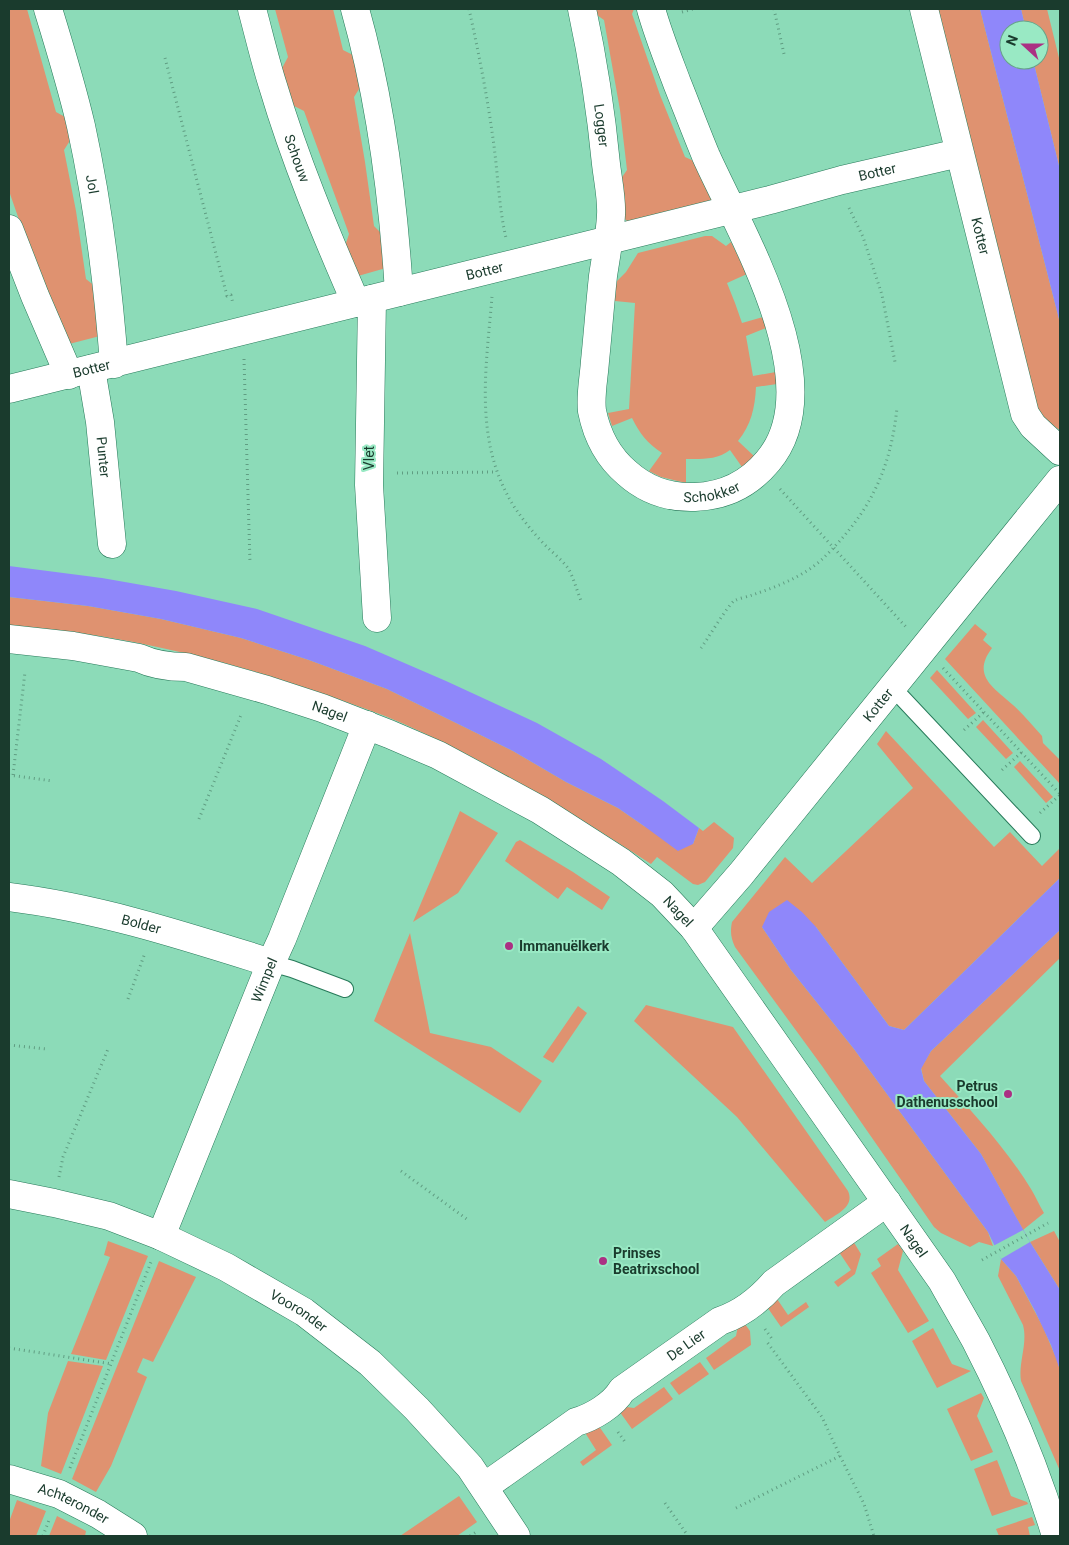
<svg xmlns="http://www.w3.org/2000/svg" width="1069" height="1545" font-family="Roboto,sans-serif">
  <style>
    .green { fill: #df9270 }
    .water { fill: #8f87fa }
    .pier { fill: #8cdbb8 }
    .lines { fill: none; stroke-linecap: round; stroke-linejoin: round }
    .lane-casing { stroke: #277a5a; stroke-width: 18 }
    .street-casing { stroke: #277a5a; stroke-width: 29 }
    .path { stroke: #609d82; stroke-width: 3; stroke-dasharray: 1 4; stroke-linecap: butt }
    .lane { stroke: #fff; stroke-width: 16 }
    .street { stroke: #fff; stroke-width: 28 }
    .poi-dot { fill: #ab3083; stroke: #99e9c4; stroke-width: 2 }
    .labels { text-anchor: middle; stroke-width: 4; stroke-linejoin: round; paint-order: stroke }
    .street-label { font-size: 14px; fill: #1a3b2d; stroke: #99e9c4 }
    .poi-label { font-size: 14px; font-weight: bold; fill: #1a3b2d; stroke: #99e9c4; text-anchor: start }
  </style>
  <rect width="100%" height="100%" fill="#8cdbb8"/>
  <path class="green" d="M 9,9 L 27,9 L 56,112 L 67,118 L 71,139 L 64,150 L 76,211 L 86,279 L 96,287 L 100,336 L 69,344 L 24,234 L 9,191 Z
    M 275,9 L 333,9 L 343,50 L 355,56 L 361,86 L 354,97 L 365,162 L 374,226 L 383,235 L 386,268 L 358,276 L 345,246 L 349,234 L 304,111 L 292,105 L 281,70 L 288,57 Z
    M 593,9 L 634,9 L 632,14 L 660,95 L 685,157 L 696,162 L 712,198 L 711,201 L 632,223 L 627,221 L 624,218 L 620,180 L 627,170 L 620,110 L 604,20 L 594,13 Z
    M 935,9 L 980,9 L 1060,323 L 1060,430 L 1049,424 L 1038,411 Z
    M 1021,9 L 1047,9 L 1060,62 L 1060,170 L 1033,60 L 1039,60 L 1039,30 L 1026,30 Z
    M 705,236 L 712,236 L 726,246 L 731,242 L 747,274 L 727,283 L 735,303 L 742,323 L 763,317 L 766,328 L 746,336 L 753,376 L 776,372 L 777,384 L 756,387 C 755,408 751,425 738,441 L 754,456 L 742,467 L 730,450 C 717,460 702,459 686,459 L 686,483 L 661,477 L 649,471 L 662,453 C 647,443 640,434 632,418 L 612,426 L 608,413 L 629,409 L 635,303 L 615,301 L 616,282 L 626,272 L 638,253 Z
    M 9,597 L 88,606 L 161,619 L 241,638 L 309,660 L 387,689 L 513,751 L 566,782 L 618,808 L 644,826 L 693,844 L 699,828 L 703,831 L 714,822 L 734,838 L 733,848 L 705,882 L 698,885 L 693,884 L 657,857 L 651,864 C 571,812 491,763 404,724 C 379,713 352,704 326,695 C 223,658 117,634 9,625 Z
    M 975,624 L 987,634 L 983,640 L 992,648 C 971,676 994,688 1013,705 C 1023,714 1033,726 1042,736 L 1043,743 L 1059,759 L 1060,784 L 945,659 Z
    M 937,670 L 976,713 L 968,719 L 930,678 Z
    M 983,720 L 1013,753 L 1006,759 L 976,727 Z
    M 886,731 L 994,847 L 1010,832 L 1042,866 L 1060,848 L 1060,878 L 904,1030 L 889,1026 L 816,927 L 762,927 L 791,970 L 854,1049 L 988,1232 L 993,1246 L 979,1242 L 970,1247 L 941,1233 L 934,1227 L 822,1066 L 735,947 C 731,938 730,932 732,922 L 785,857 L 812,883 L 913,788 L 877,744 Z
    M 1020,761 L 1053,797 L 1046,803 L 1014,767 Z
    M 460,811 L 498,833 L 458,893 L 413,922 Z
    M 520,840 L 573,872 L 610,897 L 602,910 L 567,887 L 558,899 L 505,861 L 516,842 Z
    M 1060,930 L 1060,958 L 940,1076 C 972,1112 1006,1148 1031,1189 C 1036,1197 1039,1205 1044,1213 L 1023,1230 L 981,1154 L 924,1081 L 921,1068 L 931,1051 Z
    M 410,933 L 430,1033 L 491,1047 L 542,1081 L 520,1113 L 374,1021 Z
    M 646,1005 L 733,1027 L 848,1191 C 855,1207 837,1214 825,1222 L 737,1117 L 634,1021 Z
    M 578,1006 L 587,1013 L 553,1063 L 543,1057 Z
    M 1054,1231 L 1060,1242 L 1060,1290 L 1030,1242 Z
    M 108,1241 L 148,1256 L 106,1360 L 71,1354 L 110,1257 L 104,1255 Z
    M 853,1241 L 861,1254 L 855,1274 L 838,1287 L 834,1282 L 851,1270 L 839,1252 Z
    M 898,1244 L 903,1251 L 898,1270 L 929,1321 L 908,1333 L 871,1273 L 881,1266 L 877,1259 Z
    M 1001,1259 L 1016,1276 L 1043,1327 L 1057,1360 L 1060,1370 L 1060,1471 L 1021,1381 C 1018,1362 1028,1344 1023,1325 L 998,1276 Z
    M 159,1261 L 196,1277 L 153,1362 L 143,1358 L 137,1372 L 147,1377 L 111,1466 L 96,1492 L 72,1479 Z
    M 775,1296 L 788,1315 L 806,1302 L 809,1307 L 781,1327 L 765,1304 Z
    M 742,1320 L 750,1331 L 751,1345 L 714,1370 L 706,1358 L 736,1336 L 739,1321 Z
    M 933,1328 L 952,1364 L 971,1371 L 937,1388 L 912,1341 Z
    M 68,1361 L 103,1366 L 61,1474 L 41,1466 L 48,1413 Z
    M 700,1362 L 709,1374 L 679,1395 L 670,1383 Z
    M 664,1387 L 673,1399 L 632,1429 L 617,1408 L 619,1406 L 634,1408 Z
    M 981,1393 L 984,1398 L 977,1416 L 993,1452 L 971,1461 L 947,1409 Z
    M 596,1422 L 612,1445 L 583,1466 L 580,1462 L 596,1450 L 584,1431 Z
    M 997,1460 L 1011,1496 L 1027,1502 L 1028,1504 L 992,1516 L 974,1469 Z
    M 459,1496 L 477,1522 L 457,1536 L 400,1536 Z
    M 17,1500 L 46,1511 L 36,1536 L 9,1536 L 9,1522 Z
    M 57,1516 L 86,1531 L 85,1536 L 49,1536 Z
    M 1032,1517 L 1035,1525 L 1028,1527 L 1030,1536 L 999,1536 L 996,1529 Z"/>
  <path class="water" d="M 980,9 L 1021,9 L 1026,30 L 1009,30 L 1009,60 L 1033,60 L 1060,170 L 1060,323 Z
    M 9,566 L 102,578 L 176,591 L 257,609 L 365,646 L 446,681 L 537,723 L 601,759 L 663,801 L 699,828 L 693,844 L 678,851 L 644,826 L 618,808 L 566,782 L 513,751 L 387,689 L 309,660 L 241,638 L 161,619 L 88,606 L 9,597 Z
    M 1060,878 L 1060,930 L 931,1051 L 921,1069 L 924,1081 L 981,1154 L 1030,1242 L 1060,1290 L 1060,1370 L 1051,1345 L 1035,1311 L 1016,1276 L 1001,1259 L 988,1232 L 854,1049 L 791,970 L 762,927 L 769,912 L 787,900 L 802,912 L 816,927 L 889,1026 L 904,1030 Z"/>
  <path class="pier" d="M 1023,1230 L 1030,1242 L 1001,1259 L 993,1246 Z"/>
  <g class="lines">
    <g class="lane-casing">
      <path id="lane" d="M 893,688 L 1032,836
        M 271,963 L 292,969 L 345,989"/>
    </g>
    <g class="street-casing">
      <g id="street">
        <path id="s1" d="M 48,9 C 60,48 72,87 81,126 C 98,204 108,284 114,364"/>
        <path id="s2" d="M 252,9 C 259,35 265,61 273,86 C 295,160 325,232 356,303"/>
        <path d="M 355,9 C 381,101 393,197 399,292"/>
        <path id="s3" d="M 582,9 C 593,60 601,112 606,164 C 608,181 612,199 611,215 C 610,235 606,256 603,276 C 600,304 598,332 595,361 C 594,377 590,395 592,411 C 597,436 608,457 627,473 C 646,490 670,498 695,497 C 724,496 749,484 768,461 C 833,384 740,232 706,156 C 696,132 687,108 677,83 C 668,59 658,34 651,9"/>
        <path id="s4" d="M 924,9 L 1025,414 L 1033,426 L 1060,451"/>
        <path d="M 9,229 L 35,296 L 69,375"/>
        <path d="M 372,299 L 369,485 L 377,618"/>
        <path id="s5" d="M 91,369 L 100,422 L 112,544"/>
        <path id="s6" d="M 9,389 L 770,200 L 842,180 L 959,153"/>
        <path id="s7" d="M 9,639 L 73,646 L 139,658 C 154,665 170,667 186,667 L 267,690 L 322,708 L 389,734 L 438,755 L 540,810 L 621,862 L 662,894 L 694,928 L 942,1281 C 953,1301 965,1321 976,1341 C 1008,1403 1036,1469 1056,1536"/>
        <path id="s8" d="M 9,897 C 99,908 185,936 271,963"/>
        <path id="s9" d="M 694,928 L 741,874 L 1060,480"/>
        <path id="s10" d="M 9,1194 L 54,1203 L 109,1216 L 161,1236 L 226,1267 L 304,1312 L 370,1363 L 417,1409 L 470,1467 L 516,1536"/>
        <path id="s11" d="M 161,1236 L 271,963 L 282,939 L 367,725"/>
        <path id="s12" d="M 9,1479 L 59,1494 L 98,1514 L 133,1536"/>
        <path id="s13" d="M 484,1487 L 576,1422 C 593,1417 613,1405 622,1390 L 720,1321 C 741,1314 760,1299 774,1283 L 887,1202"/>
      </g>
    </g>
    <path class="path" d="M 469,9 C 479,54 488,100 494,146 C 498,176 499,208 506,238
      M 774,9 L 784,54
      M 682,12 L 693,9
      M 165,58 L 227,296 L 231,295 L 233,304
      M 849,208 L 863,237 L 882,295 L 895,362
      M 492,297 C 486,369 473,443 515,508 C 524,521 534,534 546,546 C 553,553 562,560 568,568 C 574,578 577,592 582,603
      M 244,359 L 250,563
      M 397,473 L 496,472
      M 780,489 L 906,627
      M 701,648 C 707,640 728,605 734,601 C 739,598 747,597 752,595 C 770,589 789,582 805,572 C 817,565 827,555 836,545 C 874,504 891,464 897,408
      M 943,668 L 1060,794
      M 964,730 L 984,712
      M 1002,770 L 1022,752
      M 9,775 L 53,781
      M 13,775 L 25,672
      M 1040,813 L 1060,795
      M 199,819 L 241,715
      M 128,999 L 145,953
      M 9,1045 L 47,1049
      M 401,1171 L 468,1220
      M 59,1177 L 63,1157 L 108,1049
      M 982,1260 L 1048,1223
      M 765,1329 L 772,1339
      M 9,1348 L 112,1364
      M 618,1432 L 625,1442
      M 840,1456 L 864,1504 L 874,1536
      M 70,1468 L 151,1262
      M 665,1503 L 688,1536
      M 736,1508 L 840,1456 L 822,1417 L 767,1342
      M 43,1536 L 49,1520
      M 470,1536 L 478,1531"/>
    <use href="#lane" class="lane"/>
    <use href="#street" class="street"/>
  </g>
  <g class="poi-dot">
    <circle cx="509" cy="946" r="5"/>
    <circle cx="1008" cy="1094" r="5"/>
    <circle cx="603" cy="1261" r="5"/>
  </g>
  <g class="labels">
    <g class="street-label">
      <text dy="5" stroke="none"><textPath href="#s3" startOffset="118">Logger</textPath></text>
      <text dy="5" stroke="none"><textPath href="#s2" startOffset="156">Schouw</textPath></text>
      <text dy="5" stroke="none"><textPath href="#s6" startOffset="895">Botter</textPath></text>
      <text dy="5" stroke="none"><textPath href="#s1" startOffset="181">Jol</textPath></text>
      <text dy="5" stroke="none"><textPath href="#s4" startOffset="234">Kotter</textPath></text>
      <text dy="5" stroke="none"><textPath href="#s6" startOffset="490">Botter</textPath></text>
      <text dy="5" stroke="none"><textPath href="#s6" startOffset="85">Botter</textPath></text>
      <text dy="5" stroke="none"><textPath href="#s5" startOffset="89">Punter</textPath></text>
      <text transform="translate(369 458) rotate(-90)" y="5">Vlet</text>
      <text dy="5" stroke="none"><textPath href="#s3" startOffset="569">Schokker</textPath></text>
      <text dy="5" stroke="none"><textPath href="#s9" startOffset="289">Kotter</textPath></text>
      <text dy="5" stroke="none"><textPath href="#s7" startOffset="330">Nagel</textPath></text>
      <text dy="5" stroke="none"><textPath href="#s7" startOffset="735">Nagel</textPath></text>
      <text dy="5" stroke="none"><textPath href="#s8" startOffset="135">Bolder</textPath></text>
      <text dy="5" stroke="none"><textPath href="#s11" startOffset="276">Wimpel</textPath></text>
      <text dy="5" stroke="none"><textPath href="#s7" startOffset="1140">Nagel</textPath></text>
      <text dy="5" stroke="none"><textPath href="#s10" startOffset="315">Vooronder</textPath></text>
      <text dy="5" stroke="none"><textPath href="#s13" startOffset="248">De Lier</textPath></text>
      <text dy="5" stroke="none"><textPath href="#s12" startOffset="69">Achteronder</textPath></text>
    </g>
    <g class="poi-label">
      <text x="519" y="951">Immanuëlkerk</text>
      <text x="998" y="1091" text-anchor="end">Petrus<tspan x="998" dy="16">Dathenusschool</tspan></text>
      <text x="613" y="1258">Prinses<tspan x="613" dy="16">Beatrixschool</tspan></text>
    </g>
  </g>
  <rect width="1069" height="1545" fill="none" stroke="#1a3b2d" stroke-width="20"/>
  <g transform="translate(1024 45) rotate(291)"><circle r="24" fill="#99e9c4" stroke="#66a388"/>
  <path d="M0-4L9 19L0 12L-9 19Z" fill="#ab3083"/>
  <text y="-8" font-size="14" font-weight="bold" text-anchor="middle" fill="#1a3b2d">N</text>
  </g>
</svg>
